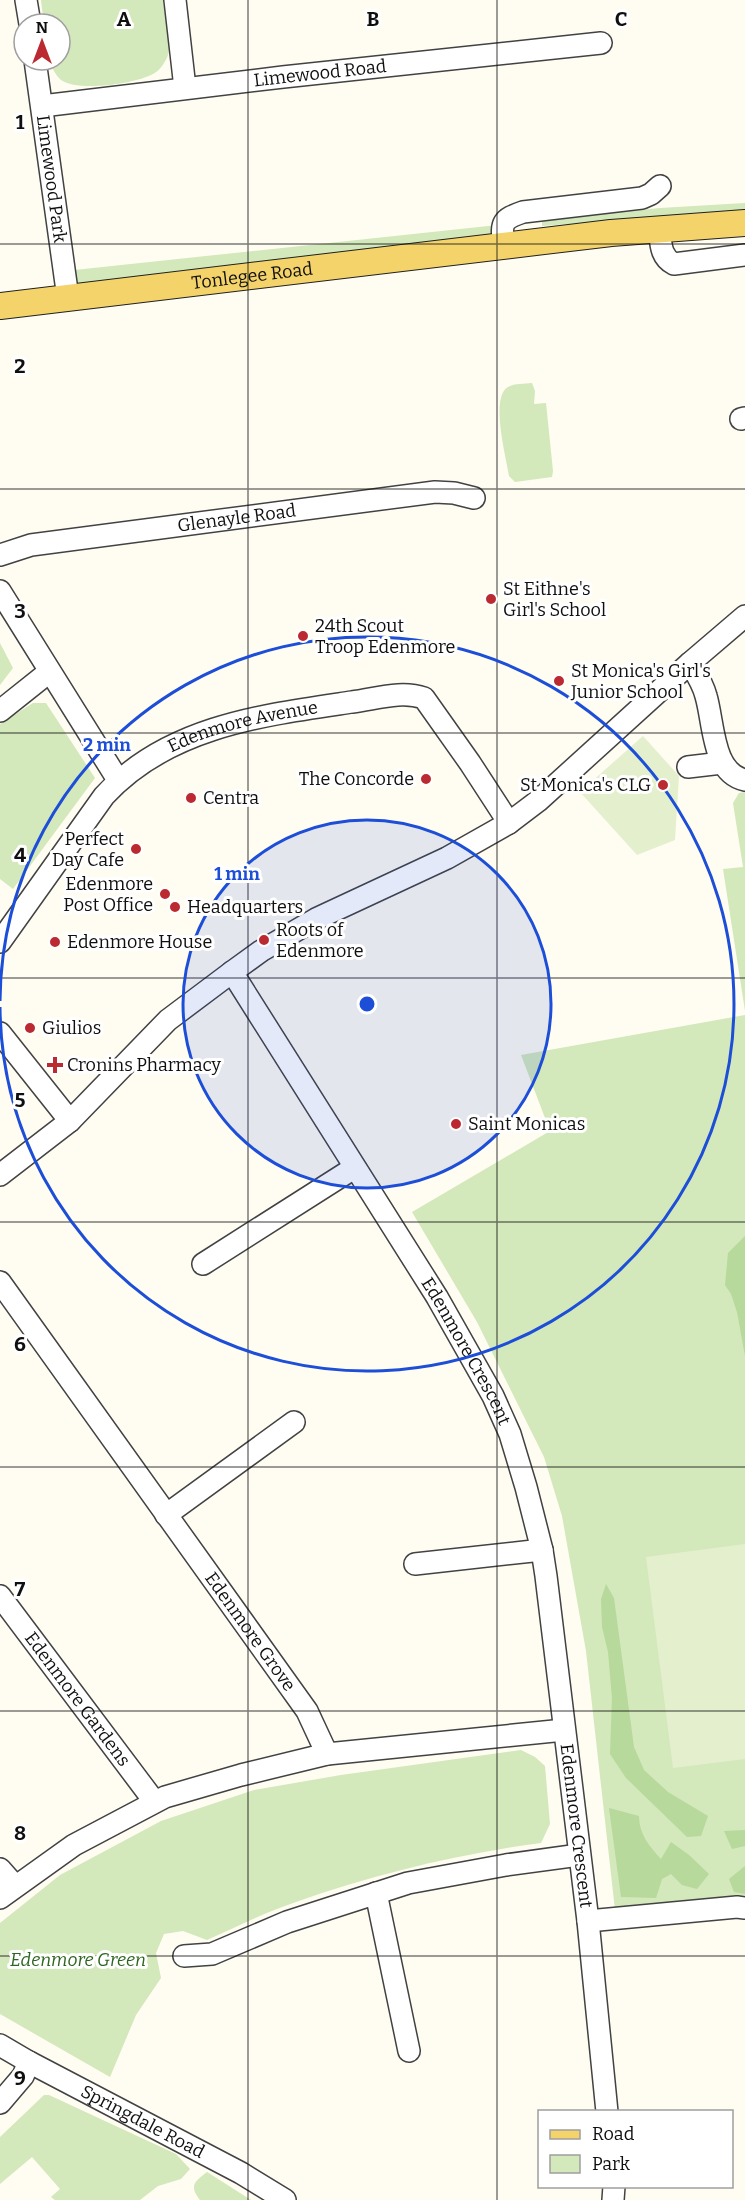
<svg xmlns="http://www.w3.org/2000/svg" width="745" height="2200" font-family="Bitter,serif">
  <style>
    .green { fill: #d3e8bb }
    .forest { fill: #b7d99b }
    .pitch { fill: #e4f0cd }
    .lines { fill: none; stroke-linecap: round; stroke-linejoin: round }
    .minor-casing { stroke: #424242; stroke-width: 24 }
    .major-casing { stroke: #202020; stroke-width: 28 }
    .minor { stroke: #fff; stroke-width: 21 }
    .major { stroke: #f4d36b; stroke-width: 26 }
    .grid { fill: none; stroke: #0f0f0f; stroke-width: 1.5; stroke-opacity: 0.55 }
    .ring { fill: none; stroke: #1d4ed8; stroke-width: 3 }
    .poi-dot { fill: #bb2a31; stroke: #fff; stroke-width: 2 }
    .labels { text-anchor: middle; stroke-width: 6; stroke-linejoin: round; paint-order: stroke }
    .street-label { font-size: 18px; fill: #0f0f0f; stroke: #fff }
    .poi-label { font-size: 18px; fill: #0f0f0f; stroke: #fff; text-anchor: start }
    .park-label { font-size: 18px; font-style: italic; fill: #2f6520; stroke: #fff }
    .grid-label { font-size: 20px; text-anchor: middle; font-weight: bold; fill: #0f0f0f; stroke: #fff; stroke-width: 6; stroke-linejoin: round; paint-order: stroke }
    .centre { fill: #1d4ed8; stroke: #fff; stroke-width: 3 }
    .ring-label { font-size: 18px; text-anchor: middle; font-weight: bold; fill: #1d4ed8; stroke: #fff; stroke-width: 6; stroke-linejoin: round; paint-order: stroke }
  </style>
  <rect width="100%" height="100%" fill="#fffcf1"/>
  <path class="green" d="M 41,0 L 163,0 C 164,13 172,44 168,55 C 165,63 159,72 151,75 C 132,84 78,92 61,80 C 56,76 51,66 49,60 L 60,60 L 60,24 L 44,24 Z
    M 745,203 L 745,211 L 542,226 L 542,220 L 660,208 Z
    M 507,224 L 500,246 L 68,297 L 65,271 Z
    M 532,383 L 535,391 L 534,404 L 546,403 L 553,471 L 552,477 L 515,482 L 509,476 C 506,457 490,397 508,387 C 515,383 525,384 532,383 Z
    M 0,643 L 13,668 L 0,685 Z
    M 33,703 L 46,703 L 95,778 L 13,889 L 0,879 L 0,724 Z
    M 745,792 L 745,1011 L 723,869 L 743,867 L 733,803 L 739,793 Z
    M 745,1015 L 745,1898 L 615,1910 L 586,1651 L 562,1516 L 544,1457 L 477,1322 L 412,1212 L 550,1131 L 521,1055 Z
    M 521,1750 L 535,1757 L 545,1766 L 550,1824 L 541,1843 C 458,1854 375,1874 296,1902 C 266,1912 236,1927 207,1940 L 183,1931 L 164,1934 L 156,1953 L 161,1978 L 136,2015 L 110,2077 L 0,2014 L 0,1923 L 60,1875 L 161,1821 L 254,1790 L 341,1775 Z
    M 44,2095 L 49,2095 L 176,2154 L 190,2169 L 181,2179 L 158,2186 L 140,2200 L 55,2200 L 51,2197 L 60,2189 L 32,2157 L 0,2184 L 0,2137 Z
    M 207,2172 L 251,2200 L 200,2200 C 189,2186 194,2182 207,2172 Z"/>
  <path class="forest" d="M 745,1236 L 745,1356 L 737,1312 L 731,1294 L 725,1285 L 728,1253 Z
    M 606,1584 L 614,1598 L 634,1747 L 644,1770 L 668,1792 L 708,1816 L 701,1836 L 687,1837 L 626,1778 L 610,1754 L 612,1698 L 608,1652 L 602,1627 L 601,1599 Z
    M 609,1808 L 639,1816 C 639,1834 649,1846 661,1859 L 671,1842 L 689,1855 L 709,1874 L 697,1889 L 682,1885 L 671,1874 L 662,1879 L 656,1898 L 621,1897 Z
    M 745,1830 L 745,1846 L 732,1849 L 724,1831 Z
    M 745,1866 L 745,1894 L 734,1892 L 729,1879 Z"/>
  <path class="pitch" d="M 643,736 L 679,776 L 675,840 L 637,855 L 580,792 Z
    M 745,1544 L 745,1759 L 673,1768 L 646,1557 Z"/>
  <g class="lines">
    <g class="minor-casing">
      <g id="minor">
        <path d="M 26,0 L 30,24"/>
        <path d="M 175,0 L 185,88"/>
        <path id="s1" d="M 35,60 L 68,298"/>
        <path id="s2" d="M 42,106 L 283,77 L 601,43"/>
        <path d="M 659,228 C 661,243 660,257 674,264 L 745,255"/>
        <path d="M 503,246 C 502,223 500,220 523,212 L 642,198 L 651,194 L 660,186"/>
        <path d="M 741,419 L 745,418"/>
        <path id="s3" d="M 0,555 L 31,545 L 435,492 L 454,493 L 474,498"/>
        <path d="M 0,591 L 118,780"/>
        <path d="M 745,616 L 690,663 C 696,673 703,684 706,696 C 714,723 712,773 745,780"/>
        <path d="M 0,711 L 49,672"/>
        <path d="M 688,767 L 722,763"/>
        <path id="s4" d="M 0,942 L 104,796 C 168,726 264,715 352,702 C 376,699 401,690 424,698 L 470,763 L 509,823"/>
        <path id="s5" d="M 232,972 L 437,1297 L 493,1396 L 510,1434 L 526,1487 L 542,1550 L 546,1576 L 588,1921 L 607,2112"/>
        <path d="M 0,1033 L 70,1121"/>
        <path d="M 0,1175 L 70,1121 L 168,1020 L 232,972 L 261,951 L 316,919 L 447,858 L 509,823 L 538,801 L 690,663"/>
        <path d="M 203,1264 L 354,1168"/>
        <path id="s6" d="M 0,1282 L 307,1711 L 327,1754"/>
        <path d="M 166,1515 L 294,1422"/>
        <path d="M 415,1564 L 542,1550"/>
        <path id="s7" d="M 0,1596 L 154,1801"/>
        <path d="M 0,1869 L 15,1886"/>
        <path d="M 376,1893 L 409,2051"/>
        <path d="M 0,1898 L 74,1845 L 165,1797 L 241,1775 L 327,1754 L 564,1730"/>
        <path d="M 588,1921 L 737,1907 L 745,1908"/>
        <path d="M 184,1956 L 212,1954 L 287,1922 L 408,1883 L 506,1865 L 579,1855"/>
        <path id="s8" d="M 0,2045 L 29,2062 L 241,2173 L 285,2200"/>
        <path d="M 0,2103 L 23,2076 L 29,2062"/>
        <path d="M 613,2200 L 614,2186"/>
      </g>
    </g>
    <g class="major-casing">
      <g id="major">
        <path id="s9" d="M 0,306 L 611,233 L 745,223"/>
      </g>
    </g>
    <use href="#minor" class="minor"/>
    <use href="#major" class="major"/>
  </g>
  <path class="grid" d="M 248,0 L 248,2200M 497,0 L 497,2200M 0,244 L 745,244M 0,489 L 745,489M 0,733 L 745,733M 0,978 L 745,978M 0,1222 L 745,1222M 0,1467 L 745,1467M 0,1711 L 745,1711M 0,1956 L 745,1956"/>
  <circle cx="367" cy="1004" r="184" fill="#1d4ed8" fill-opacity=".12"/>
  <g class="ring">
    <circle cx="367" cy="1004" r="184"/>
    <path d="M0 1001A367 367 0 1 1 0 1007"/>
  </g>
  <g class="poi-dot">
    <circle cx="491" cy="599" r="6"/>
    <circle cx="303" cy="636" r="6"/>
    <circle cx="559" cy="681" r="6"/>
    <circle cx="426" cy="779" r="6"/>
    <circle cx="663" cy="785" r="6"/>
    <circle cx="191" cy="798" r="6"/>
    <circle cx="136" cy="849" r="6"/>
    <circle cx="165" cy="894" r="6"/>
    <circle cx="175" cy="907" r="6"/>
    <circle cx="264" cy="940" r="6"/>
    <circle cx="55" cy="942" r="6"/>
    <circle cx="30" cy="1028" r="6"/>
    <path d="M52 1056h6v6h6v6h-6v6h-6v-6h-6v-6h6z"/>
    <circle cx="456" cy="1124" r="6"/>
  </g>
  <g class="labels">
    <g class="street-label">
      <text dy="6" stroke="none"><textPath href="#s2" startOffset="280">Limewood Road</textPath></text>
      <text dy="6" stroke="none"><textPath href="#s1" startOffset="120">Limewood Park</textPath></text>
      <text dy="6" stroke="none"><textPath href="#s9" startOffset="254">Tonlegee Road</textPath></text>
      <text dy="6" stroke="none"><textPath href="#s3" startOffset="240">Glenayle Road</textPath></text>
      <text dy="6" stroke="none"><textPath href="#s4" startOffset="338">Edenmore Avenue</textPath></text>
      <text dy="6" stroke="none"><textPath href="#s5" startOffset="446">Edenmore Crescent</textPath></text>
      <text dy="6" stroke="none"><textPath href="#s6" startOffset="430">Edenmore Grove</textPath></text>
      <text dy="6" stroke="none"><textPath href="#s7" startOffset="129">Edenmore Gardens</textPath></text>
      <text dy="6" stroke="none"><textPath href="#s5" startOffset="938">Edenmore Crescent</textPath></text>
      <text dy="6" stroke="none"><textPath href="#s8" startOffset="162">Springdale Road</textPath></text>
    </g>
    <g class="poi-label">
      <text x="503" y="595">St Eithne's<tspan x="503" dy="21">Girl's School</tspan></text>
      <text x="315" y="632">24th Scout<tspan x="315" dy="21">Troop Edenmore</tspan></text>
      <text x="571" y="677">St Monica's Girl's<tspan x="571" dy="21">Junior School</tspan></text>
      <text x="414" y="785" text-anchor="end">The Concorde</text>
      <text x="651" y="791" text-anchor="end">St Monica's CLG</text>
      <text x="203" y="804">Centra</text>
      <text x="124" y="845" text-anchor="end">Perfect<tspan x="124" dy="21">Day Cafe</tspan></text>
      <text x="153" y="890" text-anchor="end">Edenmore<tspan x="153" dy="21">Post Office</tspan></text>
      <text x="187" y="913">Headquarters</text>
      <text x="276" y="936">Roots of<tspan x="276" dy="21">Edenmore</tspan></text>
      <text x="67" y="948">Edenmore House</text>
      <text x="42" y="1034">Giulios</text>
      <text x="67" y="1071">Cronins Pharmacy</text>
      <text x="468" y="1130">Saint Monicas</text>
    </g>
    <g class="park-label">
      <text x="78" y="1966">Edenmore Green</text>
    </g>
  </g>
  <g class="grid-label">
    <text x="124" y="26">A</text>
    <text x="373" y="26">B</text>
    <text x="621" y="26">C</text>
    <text x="20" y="129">1</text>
    <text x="20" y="373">2</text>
    <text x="20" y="618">3</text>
    <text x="20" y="862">4</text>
    <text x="20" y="1107">5</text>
    <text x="20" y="1351">6</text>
    <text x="20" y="1596">7</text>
    <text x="20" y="1840">8</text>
    <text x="20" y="2085">9</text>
  </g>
  <circle cx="367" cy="1004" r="9" class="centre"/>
  <g class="ring-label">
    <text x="107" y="751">2 min</text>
    <text x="237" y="880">1 min</text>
  </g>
  <rect x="538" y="2110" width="195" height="78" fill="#ffffff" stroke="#9f9f9f" stroke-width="1.5"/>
  <rect x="550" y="2130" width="30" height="9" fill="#f4d36b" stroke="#9f9f9f" stroke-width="1.5"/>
  <text x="592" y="2140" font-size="18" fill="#0f0f0f">Road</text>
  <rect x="550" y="2155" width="30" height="18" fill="#d3e8bb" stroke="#9f9f9f" stroke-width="1.5"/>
  <text x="592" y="2170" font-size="18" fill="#0f0f0f">Park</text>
  <g transform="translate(42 42)"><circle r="28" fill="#ffffff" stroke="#9f9f9f" stroke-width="1.5"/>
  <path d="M0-4.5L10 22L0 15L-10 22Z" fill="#bb2a31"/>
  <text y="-9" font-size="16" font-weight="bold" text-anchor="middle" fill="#0f0f0f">N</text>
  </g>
</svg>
